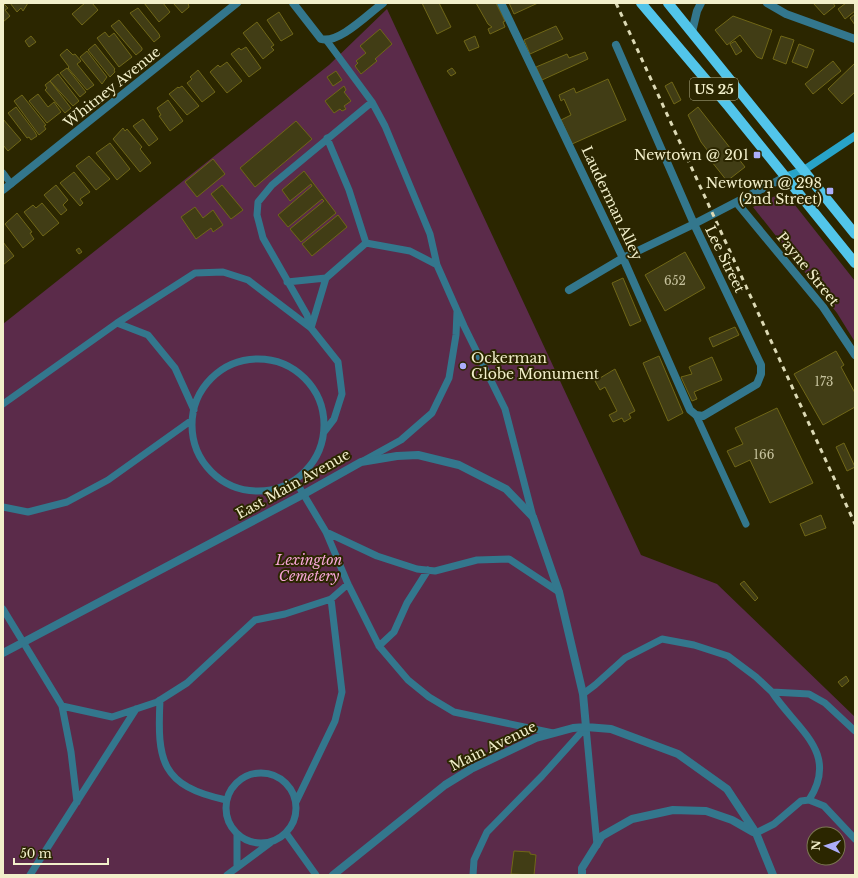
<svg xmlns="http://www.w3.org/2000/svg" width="858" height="878" font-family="'Libre Baskerville',serif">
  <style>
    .green { fill: #5b2b4a; fill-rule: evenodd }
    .building { fill: #413d15; stroke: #706717 }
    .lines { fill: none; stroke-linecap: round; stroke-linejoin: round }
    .lane { stroke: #33778d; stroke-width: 7 }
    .street { stroke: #33778d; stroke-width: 8 }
    .secondary { stroke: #28a4c9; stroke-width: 8 }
    .primary { stroke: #52c5ea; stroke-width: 10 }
    .rail { stroke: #dddab5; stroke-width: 3; stroke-dasharray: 5 5; stroke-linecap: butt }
    .poi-dot { fill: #adaefb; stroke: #2b2600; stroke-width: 1.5 }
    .labels { text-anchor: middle; stroke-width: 4; stroke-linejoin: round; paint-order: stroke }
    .number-label { font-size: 12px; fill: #c6c29d }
    .shield { fill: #2b2600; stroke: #b6b38d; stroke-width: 1 }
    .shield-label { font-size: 13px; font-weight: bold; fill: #f2efca }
    .street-label { font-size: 14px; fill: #f2efca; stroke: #2b2600 }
    .poi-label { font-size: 14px; fill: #f2efca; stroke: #2b2600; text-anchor: end }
    .park-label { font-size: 14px; font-style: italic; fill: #f7a6d7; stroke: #2b2600 }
  </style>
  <rect width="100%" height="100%" fill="#2b2600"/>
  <path class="green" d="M 387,9 L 641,555 L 717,584 L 855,717 L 855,875 L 3,875 L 3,324 L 329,65 ZM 814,834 L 838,834 L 838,858 L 814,858 Z
    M 777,195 L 787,195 L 855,281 L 855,342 L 837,313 L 753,207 Z"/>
  <path class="building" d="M 3,3 L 8,8 L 5,10 L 10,16 L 3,22 Z
    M 10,3 L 28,3 L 23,11 L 21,8 L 17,12 Z
    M 85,3 L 92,3 L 98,10 L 82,25 L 72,14 Z
    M 144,3 L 163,3 L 170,12 L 159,22 Z
    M 173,3 L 188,3 L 189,7 L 182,13 Z
    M 422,3 L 439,3 L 451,27 L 437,34 Z
    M 476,3 L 496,3 L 505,21 L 503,22 L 505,27 L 490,34 L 488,29 L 492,27 L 488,24 Z
    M 509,3 L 538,3 L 514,14 Z
    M 813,3 L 833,3 L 835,6 L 824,15 Z
    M 846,3 L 855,3 L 855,11 L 845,19 L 838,9 Z
    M 138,8 L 159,34 L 160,37 L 154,42 L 130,13 Z
    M 279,12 L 293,34 L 281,41 L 267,20 Z
    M 855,14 L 855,25 L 850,18 Z
    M 733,16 L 772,30 L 762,59 L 757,57 L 740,35 L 727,45 L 715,30 Z
    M 119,20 L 142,48 L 142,50 L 136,55 L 111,26 Z
    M 257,22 L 274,45 L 271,47 L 274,50 L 263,59 L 243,33 Z
    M 556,26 L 563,39 L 530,54 L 524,40 Z
    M 380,29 L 392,44 L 375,59 L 377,61 L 361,74 L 355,66 L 358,63 L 356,61 L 366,53 L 360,46 Z
    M 105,32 L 109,37 L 114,33 L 132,57 L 119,67 L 97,38 Z
    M 31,36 L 36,42 L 29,47 L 25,41 Z
    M 475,36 L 479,47 L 469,51 L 464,41 Z
    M 781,36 L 794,40 L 786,64 L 773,59 Z
    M 735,41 L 742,51 L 736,55 L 730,44 Z
    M 95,44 L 115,69 L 114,70 L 115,72 L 110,77 L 88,50 Z
    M 799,44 L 814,50 L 807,68 L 792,62 Z
    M 246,47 L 261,68 L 249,77 L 231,54 L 239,48 L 241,50 Z
    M 67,49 L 73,55 L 75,54 L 81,61 L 77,64 L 94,85 L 87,90 L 68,68 L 69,67 L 60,55 Z
    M 87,51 L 107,77 L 102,84 L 80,57 Z
    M 585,52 L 588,59 L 542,80 L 536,67 L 567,54 L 569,58 Z
    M 833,61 L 841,71 L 813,94 L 805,84 Z
    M 227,62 L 242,81 L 227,93 L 210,72 L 218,65 L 220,67 Z
    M 855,63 L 855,92 L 842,104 L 828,89 Z
    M 67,68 L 86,92 L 80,97 L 60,73 Z
    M 452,68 L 456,73 L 451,76 L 447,71 Z
    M 198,70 L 215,92 L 202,102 L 187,83 L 192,79 L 190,77 Z
    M 336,71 L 342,80 L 333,86 L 327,77 Z
    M 58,74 L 79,101 L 73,106 L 50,81 Z
    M 608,79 L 626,120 L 572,144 L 561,120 L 571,115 L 564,99 L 561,101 L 559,95 L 574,88 L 576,93 Z
    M 50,81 L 71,108 L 65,113 L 45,90 L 47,88 L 45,85 Z
    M 672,82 L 681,100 L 674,104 L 665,86 Z
    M 182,86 L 199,106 L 187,115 L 169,94 L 178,87 L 179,88 Z
    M 344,86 L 346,90 L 344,92 L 351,101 L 344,106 L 346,109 L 342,111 L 340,109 L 334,113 L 325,101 Z
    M 38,94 L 48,107 L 54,102 L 61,112 L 47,123 L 29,101 Z
    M 22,95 L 46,125 L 44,126 L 46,129 L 39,135 L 14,101 Z
    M 168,100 L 183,121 L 170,131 L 159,116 L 161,115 L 157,108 Z
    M 16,107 L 35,132 L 37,136 L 31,140 L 29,137 L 27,138 L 8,113 Z
    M 698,107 L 745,167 L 727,181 L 708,157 L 711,155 L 701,142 L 688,115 Z
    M 3,119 L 21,140 L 8,151 L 3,145 Z
    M 143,119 L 158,139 L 149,146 L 133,126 Z
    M 296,121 L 312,139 L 255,187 L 240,168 Z
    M 123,128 L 125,131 L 127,129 L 142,147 L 140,149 L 151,163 L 140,172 L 113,139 Z
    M 110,143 L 130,169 L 117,180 L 96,153 Z
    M 89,156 L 110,179 L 96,190 L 76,166 Z
    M 213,159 L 225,174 L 197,197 L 185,182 Z
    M 304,171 L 336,213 L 301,242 L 290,229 L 324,201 L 322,199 L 288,227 L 278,215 L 312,186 L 311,184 L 290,201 L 282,190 Z
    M 74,172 L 90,192 L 80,199 L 83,203 L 80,206 L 60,183 Z
    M 56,185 L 68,200 L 63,205 L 67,210 L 61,215 L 44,195 Z
    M 222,185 L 243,210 L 231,219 L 211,194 Z
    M 42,203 L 59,223 L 43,236 L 24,212 L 33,205 L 36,208 Z
    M 195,207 L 203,218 L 213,210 L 223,225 L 213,232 L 211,228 L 196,239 L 181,217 Z
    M 17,213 L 32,232 L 30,233 L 34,239 L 23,248 L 5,224 Z
    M 338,215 L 347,227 L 312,256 L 302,244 Z
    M 3,242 L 14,256 L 3,265 Z
    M 79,248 L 82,252 L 79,254 L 76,250 Z
    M 685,252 L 705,288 L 665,311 L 645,275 Z
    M 623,278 L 641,321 L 630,326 L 612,283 Z
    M 735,327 L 739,335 L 713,347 L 709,338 Z
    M 836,351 L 844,365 L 841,367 L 855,393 L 855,407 L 823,425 L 794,374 Z
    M 659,356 L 683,413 L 668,421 L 643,363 Z
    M 712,357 L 722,380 L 694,392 L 697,399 L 692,401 L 681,377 L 692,374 L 689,367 Z
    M 615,369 L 635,411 L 629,414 L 631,418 L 624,422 L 622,418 L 613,422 L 609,415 L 617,411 L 605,387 L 600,390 L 595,381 Z
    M 777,408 L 813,483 L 770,503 L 750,460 L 735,467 L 727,451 L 743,444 L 735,428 Z
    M 844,443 L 855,467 L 847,471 L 836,447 Z
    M 821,515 L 826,528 L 805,536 L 800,524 Z
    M 744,581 L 758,598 L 755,601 L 740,584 Z
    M 846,676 L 849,681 L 842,687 L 838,682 Z
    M 514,851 L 530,852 L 530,854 L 536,855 L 534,875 L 511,874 Z"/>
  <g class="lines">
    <path class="lane" d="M 327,41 L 372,102 L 385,126 L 430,234 L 437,265
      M 327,138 L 349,190 L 366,243
      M 3,173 L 11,184
      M 287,282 L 326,278
      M 117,323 L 148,335 L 175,368 L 194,410
      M 311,328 L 326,278 L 366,243 L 410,251 L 437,265 L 464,326 L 505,409 L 533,517
      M 311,328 L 307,315 L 263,238 L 257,215 L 258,202 L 272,185 L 372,102
      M192 425a66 66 0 1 1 132 0a66 66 0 1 1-132 0Z
      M 3,404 L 117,323 L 195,273 L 223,272 L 248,280 L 311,328 L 338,362 L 342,394 L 334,419 L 324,432
      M 696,415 L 746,524
      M 363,461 L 401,440 L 432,413 L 449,378 L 456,335 L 457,312
      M 295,480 L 326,532 L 348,584 L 379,646 L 408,680 L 429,697 L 454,712 L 553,733
      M 3,507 L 28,512 L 67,502 L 108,480 L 192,420
      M 326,532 L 377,556 L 417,569 L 435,571 L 477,560 L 509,559 L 559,592
      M 3,609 L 62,706 L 112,717 L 157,702 L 187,683 L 255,620 L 285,614 L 331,599 L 348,584
      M 379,646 L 394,632 L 407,603 L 428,570
      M 772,692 C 796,729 840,752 809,800
      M 583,694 L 595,685 L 625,658 L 662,639 L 694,645 L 728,656 L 756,677 L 772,692 L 809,694 L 825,703 L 855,731
      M 160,700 C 157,761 161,786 226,800
      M 62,706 L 71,752 L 77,802
      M 586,727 L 597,845
      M226 808a35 35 0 1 1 70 0a35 35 0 1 1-70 0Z
      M 296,802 L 335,721 L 342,692 L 331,599
      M 286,833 L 316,875
      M 756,833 L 774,824 L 801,801 L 809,800 L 824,806 L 855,839
      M 237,867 L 237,835
      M 30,875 L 136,709
      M 227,875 L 270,843
      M 473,875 L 474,860 L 487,832 L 542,776 L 586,727"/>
    <path class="street" d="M 293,3 L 321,39 C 339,44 368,14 383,3
      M 501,3 L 623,258 L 690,410 L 696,415 L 703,416 L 757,384 L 761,374 L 761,365 L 694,224 L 616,45
      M 767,3 L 786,14 L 855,39
      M 692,32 L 697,11 L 701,3
      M 3,190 L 237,3
      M 737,203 L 823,307 L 855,355
      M 569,290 L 623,258 L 694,224 L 785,177
      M 3,653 L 304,494 L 361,462 L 397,456 L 418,455 L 459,465 L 506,489 L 533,517 L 559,592 L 583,694 L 586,727
      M 333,875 L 445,785 L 471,769 L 536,738 L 573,728 L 586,727 L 611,729 L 678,754 L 727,789 L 756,833 L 773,875
      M 582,875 L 582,868 L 602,836 L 632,819 L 673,810 L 706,811 L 732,820 L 753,832"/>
    <path class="secondary" d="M 785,177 L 804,170 L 855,136"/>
    <path class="primary" d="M 641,3 L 729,107 L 855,263
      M 668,3 L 855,234"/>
    <path class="rail" d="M 616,3 L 855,524"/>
  </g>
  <g class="poi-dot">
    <rect x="753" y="151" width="8" height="8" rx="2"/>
    <rect x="826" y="187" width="8" height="8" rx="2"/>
    <circle cx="463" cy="366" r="4"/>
  </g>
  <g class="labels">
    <g class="number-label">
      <text x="675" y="285">652</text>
      <text x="824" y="386">173</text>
      <text x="764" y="459">166</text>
    </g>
    <rect class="shield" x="690" y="78" width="48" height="22" rx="3"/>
    <g class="shield-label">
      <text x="714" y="94">US 25</text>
    </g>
    <g class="street-label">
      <text transform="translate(112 87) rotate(-39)" y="5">Whitney Avenue</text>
      <text transform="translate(612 203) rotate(65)" y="5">Lauderman Alley</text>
      <text transform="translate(725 259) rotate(64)" y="5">Lee Street</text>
      <text transform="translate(808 269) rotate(51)" y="5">Payne Street</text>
      <text transform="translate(293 484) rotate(-29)" y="5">East Main Avenue</text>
      <text transform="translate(493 746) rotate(-26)" y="5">Main Avenue</text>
    </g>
    <g class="poi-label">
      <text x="749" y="160">Newtown @ 201</text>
      <text x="822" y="188">Newtown @ 298<tspan x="822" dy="16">(2nd Street)</tspan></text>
      <text x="471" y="363" text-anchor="start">Ockerman<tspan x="471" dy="16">Globe Monument</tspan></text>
    </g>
    <g class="park-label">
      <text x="309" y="565">Lexington<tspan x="309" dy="16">Cemetery</tspan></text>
    </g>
  </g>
  <rect width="858" height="878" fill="none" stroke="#f2efca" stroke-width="8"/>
  <g transform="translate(826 846) rotate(273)"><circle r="19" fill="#2b2600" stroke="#7b7651"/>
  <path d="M0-3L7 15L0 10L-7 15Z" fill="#adaefb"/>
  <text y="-6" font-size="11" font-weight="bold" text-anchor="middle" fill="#f2efca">N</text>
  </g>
  <path d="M14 858v6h94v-6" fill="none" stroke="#f2efca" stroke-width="2"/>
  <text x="20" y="858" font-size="12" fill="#f2efca" stroke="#2b2600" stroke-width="3" paint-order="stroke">50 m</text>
</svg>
